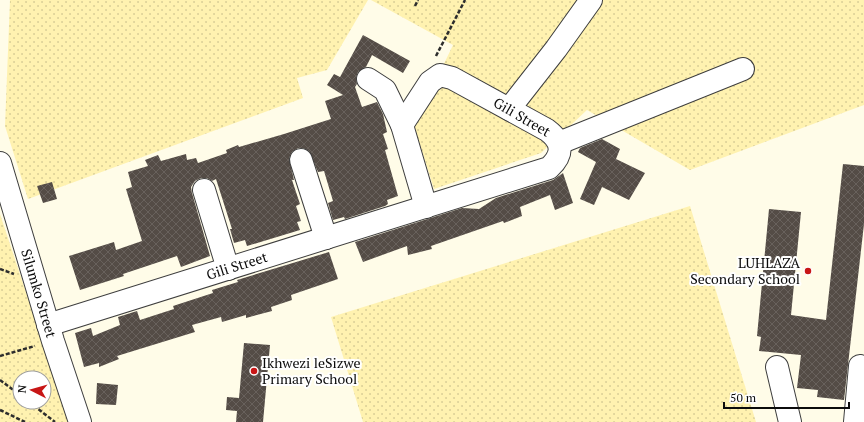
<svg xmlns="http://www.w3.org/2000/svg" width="864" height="422" font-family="'PT Serif',serif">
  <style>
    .sand { fill: url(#sand-dots); fill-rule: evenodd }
    .building { fill: url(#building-cross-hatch) }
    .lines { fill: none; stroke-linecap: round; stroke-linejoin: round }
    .minor-casing { stroke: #3e3e3e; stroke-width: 24 }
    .path { stroke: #2d2d2d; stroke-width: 2.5; stroke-dasharray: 4 2; stroke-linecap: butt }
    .minor { stroke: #fff; stroke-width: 22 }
    .poi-dot { fill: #c81616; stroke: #fff; stroke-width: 1.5 }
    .labels { text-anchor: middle; stroke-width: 4; stroke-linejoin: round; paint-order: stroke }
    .street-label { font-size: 14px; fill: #0b0b0b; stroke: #fff }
    .poi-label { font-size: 14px; fill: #0b0b0b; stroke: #fff; text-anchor: end }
  </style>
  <defs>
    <pattern id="sand-dots" width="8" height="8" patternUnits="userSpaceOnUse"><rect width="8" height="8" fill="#fff2b0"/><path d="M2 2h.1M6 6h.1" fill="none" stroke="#d9ce96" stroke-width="1.8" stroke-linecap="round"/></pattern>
    <pattern id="building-cross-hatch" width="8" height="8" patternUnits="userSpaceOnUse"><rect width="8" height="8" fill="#544c46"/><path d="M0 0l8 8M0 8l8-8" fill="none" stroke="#68615c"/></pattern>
  </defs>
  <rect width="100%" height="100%" fill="#fffce8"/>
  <path class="sand" d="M 10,0 L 368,0 L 327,70 L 297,78 L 303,98 L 28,199 L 5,126 Z
    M 371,0 L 864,0 L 864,105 L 690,170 L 587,110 L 541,153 L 434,189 L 414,126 L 453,45 Z
    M 690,206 L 756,422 L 363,422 L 331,317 Z
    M 0,214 L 69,422 L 0,422 ZM 20,378 L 44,378 L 44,402 L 20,402 Z"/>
  <path class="building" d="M 363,35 L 410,61 L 403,73 L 372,55 L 366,67 L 358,72 L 356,78 L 357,84 L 355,87 L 362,107 L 377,102 L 383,114 L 387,132 L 383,134 L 388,149 L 385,150 L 398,196 L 387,200 L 388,204 L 385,206 L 345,219 L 344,217 L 333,220 L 328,203 L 333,201 L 324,171 L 318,172 L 309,151 L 303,148 L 298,148 L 292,152 L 289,158 L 294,180 L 292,180 L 300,204 L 296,206 L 301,221 L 297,222 L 300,230 L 247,246 L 245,240 L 234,243 L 230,229 L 232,229 L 216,179 L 212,181 L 207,178 L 201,178 L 195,181 L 191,187 L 192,193 L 210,256 L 181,267 L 177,256 L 123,274 L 124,276 L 80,290 L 69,256 L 114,242 L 116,250 L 142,241 L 126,189 L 132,187 L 128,172 L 148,166 L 145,160 L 158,155 L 161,161 L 186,154 L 187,160 L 196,158 L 198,163 L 227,153 L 226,150 L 238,145 L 239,147 L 284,134 L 331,119 L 325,101 L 343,95 L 327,85 L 334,74 L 340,77 Z
    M 602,139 L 620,149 L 616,159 L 645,173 L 629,200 L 602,187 L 594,205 L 580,199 L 596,162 L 578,152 L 580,148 Z
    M 843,164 L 864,166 L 864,224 L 844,400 L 817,397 L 818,390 L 797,388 L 801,355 L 759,351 L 761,337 L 757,336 L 769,209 L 801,212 L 791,315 L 826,320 Z
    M 563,173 L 573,203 L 555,210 L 550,195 L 520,207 L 522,216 L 504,223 L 503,221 L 431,246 L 432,249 L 408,255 L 407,246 L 363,262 L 355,242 L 462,208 L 479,209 L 496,198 L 553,180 Z
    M 52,182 L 57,199 L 43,203 L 37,186 Z
    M 329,252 L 338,279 L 291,295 L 292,300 L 271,307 L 272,311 L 246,318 L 246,315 L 222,322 L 221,317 L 192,325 L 195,332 L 117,356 L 119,359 L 99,367 L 99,363 L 84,367 L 75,333 L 91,328 L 93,336 L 120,325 L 118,317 L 137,311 L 140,320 L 174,309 L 173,306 L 213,293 L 212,290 L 238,282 L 237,280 Z
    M 244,343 L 270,345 L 263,422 L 236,422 L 237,411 L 226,410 L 227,397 L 239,398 Z
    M 97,383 L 118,385 L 116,405 L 96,404 Z"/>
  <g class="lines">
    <g class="minor-casing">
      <g id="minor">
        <path d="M 368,79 L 385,90 L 402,125 L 426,207"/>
        <path d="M 509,109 L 556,49 L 591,0"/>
        <path d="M 559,143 L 743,69"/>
        <path d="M 301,160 L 326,238"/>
        <path id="s1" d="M 0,163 L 53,341 L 80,422"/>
        <path d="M 204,190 L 228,269"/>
        <path id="s2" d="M 48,325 L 549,168 C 564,154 563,142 547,130 L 452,78 L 440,75 L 430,82 L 402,125"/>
        <path d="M 777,367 L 790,422"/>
        <path d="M 855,422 L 860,366"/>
      </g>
    </g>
    <path class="path" d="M 415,6 L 418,0
      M 436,56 L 465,0
      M 0,269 L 14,274
      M 0,356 L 35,346
      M 0,380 L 20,395
      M 29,402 L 55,422
      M 0,410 L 25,422"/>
    <use href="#minor" class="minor"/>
  </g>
  <g class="poi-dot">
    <circle cx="808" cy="271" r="4"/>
    <circle cx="254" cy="371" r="4"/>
  </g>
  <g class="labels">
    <g class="street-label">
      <text transform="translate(522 117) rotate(30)" y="5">Gili Street</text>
      <text dy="5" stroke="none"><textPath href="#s2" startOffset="198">Gili Street</textPath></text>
      <text dy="5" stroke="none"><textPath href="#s1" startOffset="136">Silumko Street</textPath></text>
    </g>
    <g class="poi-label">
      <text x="800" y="268">LUHLAZA<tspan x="800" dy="16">Secondary School</tspan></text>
      <text x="262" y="368" text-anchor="start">Ikhwezi leSizwe<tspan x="262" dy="16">Primary School</tspan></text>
    </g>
  </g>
  <g transform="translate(32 390) rotate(276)"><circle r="19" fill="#ffffff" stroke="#9d9d9d"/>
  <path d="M0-3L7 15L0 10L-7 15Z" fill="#c81616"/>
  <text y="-6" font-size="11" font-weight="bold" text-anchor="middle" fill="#0b0b0b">N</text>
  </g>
  <path d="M724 402v6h125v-6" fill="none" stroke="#0b0b0b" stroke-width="2"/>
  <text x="730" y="402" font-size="12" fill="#0b0b0b" stroke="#ffffff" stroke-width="3" paint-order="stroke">50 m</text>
</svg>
